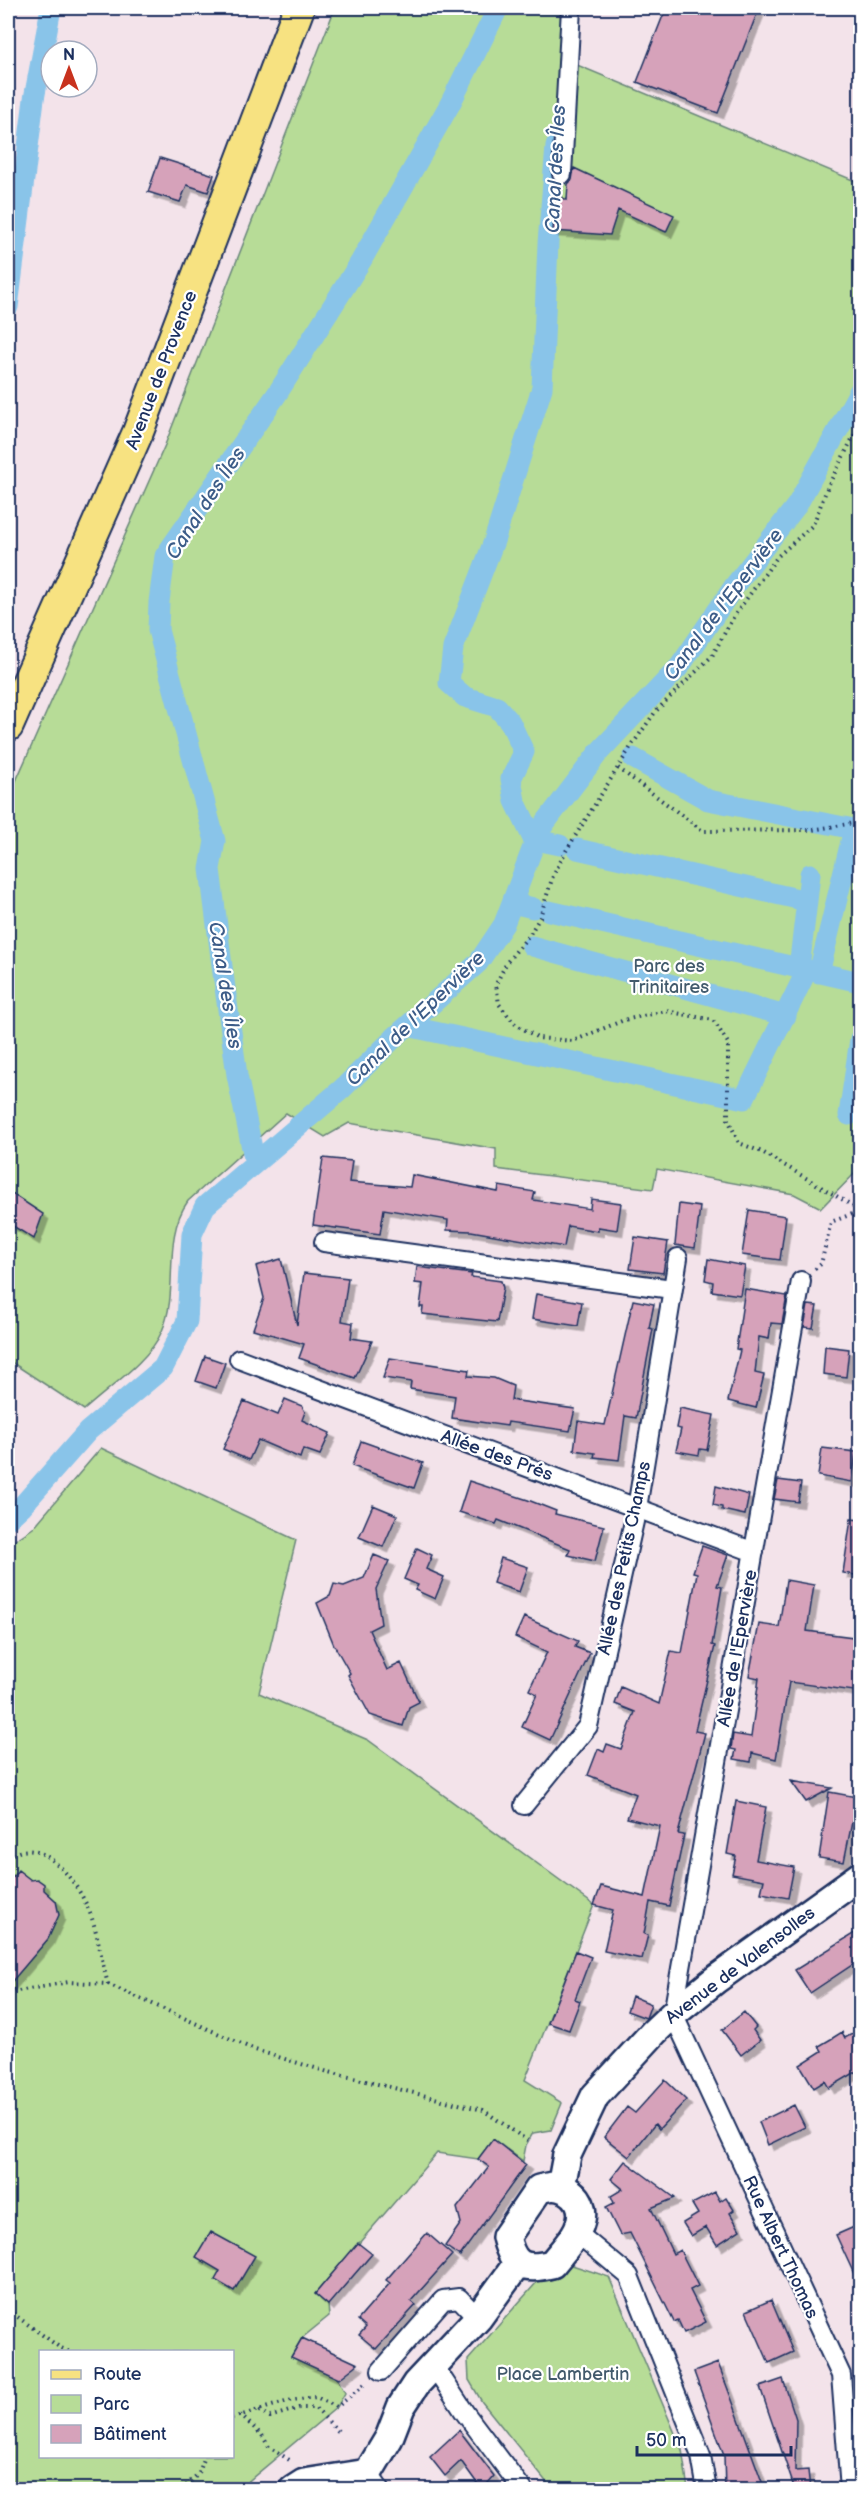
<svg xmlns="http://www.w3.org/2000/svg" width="868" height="2497" font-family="'Balsamiq Sans',sans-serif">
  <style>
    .green { fill: #b7dc97; stroke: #69867a; stroke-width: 1.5; fill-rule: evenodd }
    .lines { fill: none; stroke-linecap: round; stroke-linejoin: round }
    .canal { stroke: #89c4e9; stroke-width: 21 }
    .building { fill: #d6a2ba; stroke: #1b2f5e; stroke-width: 1.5; filter: url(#shadow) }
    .street-casing { stroke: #1b2f5e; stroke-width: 22 }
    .secondary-casing { stroke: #1b2f5e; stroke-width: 32 }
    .primary-casing { stroke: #1b2f5e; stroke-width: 34 }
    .path { stroke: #1b2f5e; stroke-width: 4; stroke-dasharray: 1.5 4.5; stroke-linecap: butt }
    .street { stroke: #fff; stroke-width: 18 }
    .secondary { stroke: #fff; stroke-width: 27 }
    .primary { stroke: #f7e281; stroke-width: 30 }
    .labels { text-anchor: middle; stroke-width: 4.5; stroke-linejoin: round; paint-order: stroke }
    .street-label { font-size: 18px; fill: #1b2f5e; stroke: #fff }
    .park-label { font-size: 18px; fill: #425a6c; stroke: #fff }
    .water-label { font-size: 20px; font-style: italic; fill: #3c5c88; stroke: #fff }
  </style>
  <defs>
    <filter id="shadow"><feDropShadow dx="5.5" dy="5.5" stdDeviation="0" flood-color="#0004"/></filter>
  </defs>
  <rect width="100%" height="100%" fill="#f3e3ea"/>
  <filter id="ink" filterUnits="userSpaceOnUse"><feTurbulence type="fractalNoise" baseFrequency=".0167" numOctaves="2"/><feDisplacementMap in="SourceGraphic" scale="12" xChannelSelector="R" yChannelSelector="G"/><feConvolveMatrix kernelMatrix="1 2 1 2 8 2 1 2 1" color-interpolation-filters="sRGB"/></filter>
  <g filter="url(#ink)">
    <path class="green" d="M 335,8 L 574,8 L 577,65 L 860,183 L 860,1168 L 821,1208 L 794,1194 L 657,1169 L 653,1189 L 496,1169 L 496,1149 L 349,1123 L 325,1137 L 286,1113 L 188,1201 C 161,1239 180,1290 162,1331 C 150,1360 108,1388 84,1410 L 8,1360 L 8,799 L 165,445 Z
      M 101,1448 L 296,1540 L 259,1693 L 368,1740 L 594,1905 L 525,2080 L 562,2103 L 551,2130 L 533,2133 L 526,2145 L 523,2161 L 493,2139 L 478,2159 L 437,2153 L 315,2294 L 328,2305 L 329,2316 L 302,2338 L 291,2357 L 337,2378 L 345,2393 L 337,2407 L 239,2489 L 8,2490 L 8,1545 L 33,1528 ZM 40,2352 L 232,2352 L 232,2456 L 40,2456 Z
      M 569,2264 L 609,2277 L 682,2450 L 688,2489 L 552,2489 L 482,2402 L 469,2380 L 468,2360 L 537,2282 L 554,2279 Z"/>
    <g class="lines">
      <path class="canal" d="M 8,307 L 34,99 L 51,8
        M 633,758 L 708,800 L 854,829 L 819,973
        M 536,840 L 560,845
        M 535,843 L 515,801 L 511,779 L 524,752 L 510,722 L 497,707 L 465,697 L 449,683 L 453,648 L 494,541 L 542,388 L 548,243 L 556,146
        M 577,849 L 807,901 L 799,968
        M 807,901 L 810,874
        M 513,903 L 533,908
        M 549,911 L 860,982
        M 532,946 L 786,1016
        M 407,1026 L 744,1099 L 807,970
        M 849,1115 L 860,1039
        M 255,1163 L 237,1075 L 222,966 L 210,869 L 215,841 L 158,630 L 159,602 L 165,556 L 277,394 L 361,261 L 450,104 L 498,8
        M 8,1519 L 22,1506 L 88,1431 L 163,1368 L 187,1321 L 192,1234 L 205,1206 L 342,1089 L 396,1036 L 478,963 L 504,924 L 539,831 L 599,752 L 680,666 L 735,585 L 797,505 L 860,390"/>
    </g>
    <path class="building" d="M 666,8 L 749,8 L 758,11 L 718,113 L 637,82 Z
      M 160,158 L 214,175 L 208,192 L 187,185 L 180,202 L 148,192 Z
      M 574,168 L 674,215 L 666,232 L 618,210 L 610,235 L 553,231 L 555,194 L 567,200 L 568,184 L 572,180 Z
      M 323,1158 L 352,1161 L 349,1182 L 410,1187 L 412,1175 L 498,1192 L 499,1186 L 535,1192 L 533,1200 L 590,1209 L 591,1199 L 621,1203 L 617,1230 L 598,1227 L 598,1231 L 568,1226 L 564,1247 L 471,1231 L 447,1230 L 448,1220 L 384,1209 L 380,1234 L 313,1225 Z
      M 8,1191 L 43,1214 L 34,1239 L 8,1223 Z
      M 679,1204 L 700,1207 L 695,1248 L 675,1245 Z
      M 749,1210 L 786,1216 L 780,1260 L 742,1255 Z
      M 635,1237 L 668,1242 L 663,1273 L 630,1269 Z
      M 281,1259 L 297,1325 L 304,1273 L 348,1278 L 342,1321 L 353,1323 L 351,1338 L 372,1341 L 355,1378 L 299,1358 L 304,1344 L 253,1329 L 264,1298 L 256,1266 Z
      M 708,1259 L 745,1266 L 740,1295 L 712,1291 L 713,1282 L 705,1280 Z
      M 417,1267 L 472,1274 L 471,1277 L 501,1281 L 503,1288 L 497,1322 L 422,1314 L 423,1307 L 420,1307 L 423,1284 L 415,1283 Z
      M 745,1289 L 787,1296 L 782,1324 L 771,1323 L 769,1339 L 759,1337 L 755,1373 L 764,1375 L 756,1408 L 728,1401 L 740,1350 L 736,1349 Z
      M 536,1294 L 582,1302 L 578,1326 L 532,1319 Z
      M 633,1300 L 654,1304 L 649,1328 L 653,1329 L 636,1418 L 625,1416 L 619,1460 L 594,1457 L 595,1453 L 574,1450 L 578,1421 L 605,1425 Z
      M 808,1305 L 817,1306 L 813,1328 L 804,1327 Z
      M 825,1346 L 849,1349 L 846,1377 L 823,1374 Z
      M 205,1356 L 225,1363 L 216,1388 L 196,1381 Z
      M 390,1358 L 469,1370 L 468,1376 L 494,1378 L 513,1386 L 511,1400 L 575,1409 L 570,1431 L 508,1422 L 507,1426 L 452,1418 L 455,1396 L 410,1389 L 411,1382 L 383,1378 Z
      M 285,1399 L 302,1406 L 305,1412 L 302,1420 L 330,1433 L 320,1455 L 303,1449 L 300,1458 L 258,1440 L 249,1460 L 223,1449 L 244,1401 L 278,1415 Z
      M 680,1408 L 714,1415 L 707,1450 L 700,1449 L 699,1455 L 676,1451 L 681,1429 L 676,1428 Z
      M 361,1441 L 423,1463 L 414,1488 L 352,1466 Z
      M 822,1448 L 856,1452 L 852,1482 L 818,1476 Z
      M 778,1480 L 801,1483 L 798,1502 L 774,1499 Z
      M 469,1481 L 528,1500 L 556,1511 L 555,1514 L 604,1526 L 595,1561 L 568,1555 L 570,1549 L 498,1520 L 496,1524 L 459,1512 Z
      M 716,1486 L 749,1495 L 745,1515 L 722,1510 L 722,1507 L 713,1505 Z
      M 373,1505 L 397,1515 L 383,1547 L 359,1537 Z
      M 851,1519 L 861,1520 L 861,1576 L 843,1573 Z
      M 702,1546 L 728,1555 L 717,1586 L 722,1587 L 712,1645 L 715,1646 L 695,1731 L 705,1733 L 678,1834 L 684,1835 L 669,1906 L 650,1902 L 644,1934 L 648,1935 L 642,1959 L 604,1951 L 613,1910 L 594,1905 L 601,1886 L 645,1897 L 660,1826 L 627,1818 L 636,1794 L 588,1775 L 598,1749 L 604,1752 L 607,1744 L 621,1749 L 635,1712 L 615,1704 L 621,1687 L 659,1704 L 671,1651 L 682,1653 L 697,1573 L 693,1572 Z
      M 417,1548 L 432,1555 L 426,1569 L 444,1577 L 435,1599 L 415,1590 L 418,1585 L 404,1579 Z
      M 374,1555 L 389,1561 L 376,1589 L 381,1624 L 369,1630 L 387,1670 L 401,1663 L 419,1702 L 409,1707 L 403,1726 L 370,1715 L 348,1675 L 350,1673 L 334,1645 L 317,1603 L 330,1596 L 334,1584 L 344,1586 L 364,1578 Z
      M 501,1558 L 528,1567 L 519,1592 L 493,1583 Z
      M 786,1580 L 814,1585 L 807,1631 L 861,1638 L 861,1692 L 789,1682 L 776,1759 L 752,1753 L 751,1762 L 734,1759 L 736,1750 L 731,1749 L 733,1734 L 751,1737 L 759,1678 L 749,1676 L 759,1624 L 779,1627 Z
      M 524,1617 L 578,1641 L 575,1647 L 590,1653 L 550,1740 L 522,1727 L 537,1694 L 529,1690 L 547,1652 L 515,1637 Z
      M 791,1781 L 832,1788 L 806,1802 Z
      M 829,1792 L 857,1797 L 844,1862 L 819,1858 Z
      M 736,1801 L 766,1807 L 756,1860 L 794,1867 L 788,1898 L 761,1893 L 764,1880 L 732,1874 L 736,1856 L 727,1854 Z
      M 18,1870 L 31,1880 L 37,1879 L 44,1884 L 44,1890 L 56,1901 L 59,1915 L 48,1939 L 8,1986 L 8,1883 Z
      M 861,1929 L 861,1959 L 810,1993 L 795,1970 Z
      M 576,1951 L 591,1957 L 575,1999 L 580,2001 L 569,2030 L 548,2023 Z
      M 632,1996 L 651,2004 L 646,2018 L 627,2011 Z
      M 744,2012 L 756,2027 L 753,2030 L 760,2040 L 741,2055 L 722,2030 Z
      M 861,2029 L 861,2069 L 829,2088 L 825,2081 L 814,2088 L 800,2065 L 822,2051 L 819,2046 L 831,2039 L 842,2032 L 845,2038 Z
      M 665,2080 L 686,2100 L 659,2129 L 655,2124 L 629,2157 L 604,2137 L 627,2107 L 635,2113 Z
      M 794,2105 L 805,2127 L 768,2145 L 759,2122 Z
      M 493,2139 L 526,2165 L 460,2256 L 445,2246 L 461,2223 L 457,2208 L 489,2167 L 478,2159 Z
      M 625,2161 L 675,2198 L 651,2208 L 673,2254 L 680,2250 L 698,2286 L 690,2290 L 706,2322 L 684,2333 L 678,2320 L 674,2322 L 630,2233 L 620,2235 L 606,2207 L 614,2203 L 611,2196 L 623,2189 L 611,2179 Z
      M 715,2192 L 720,2201 L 726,2197 L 734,2210 L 730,2213 L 740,2230 L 717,2245 L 706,2227 L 691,2236 L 683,2223 L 698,2214 L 692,2204 Z
      M 861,2224 L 861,2289 L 836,2235 Z
      M 211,2232 L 255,2256 L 234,2291 L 215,2280 L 220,2271 L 196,2257 Z
      M 427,2233 L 452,2255 L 411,2301 L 416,2305 L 376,2349 L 359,2335 L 366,2327 L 358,2320 L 390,2283 L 386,2280 Z
      M 358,2243 L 372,2254 L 328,2305 L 315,2294 Z
      M 771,2300 L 793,2352 L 769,2363 L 746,2311 Z
      M 302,2338 L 358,2364 L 339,2379 L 291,2357 Z
      M 718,2363 L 732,2400 L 765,2490 L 725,2490 L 724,2455 L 694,2372 Z
      M 783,2379 L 796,2419 L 795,2471 L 808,2470 L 810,2490 L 795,2490 L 760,2387 Z
      M 459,2430 L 494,2476 L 482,2490 L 461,2461 L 445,2476 L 430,2457 Z"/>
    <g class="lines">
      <g class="street-casing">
        <path id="street" d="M 562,174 L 571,8
          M 324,1242 L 672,1289
          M 801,1281 L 673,2014 L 841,2375 L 850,2490
          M 239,1359 L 754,1552
          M 524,1805 L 588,1726 L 637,1508 L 678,1258
          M 576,2232 L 629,2276 L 701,2456 L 707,2490
          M 434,2366 L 465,2413 L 523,2490
          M 381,2371 L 443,2300 L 459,2298 L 478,2318
          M 368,2473 L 380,2490"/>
      </g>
      <g class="secondary-casing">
        <path id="secondary" d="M 552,2186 C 563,2187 574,2192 579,2202 C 590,2225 565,2247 552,2264 C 523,2271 513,2266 506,2237 L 539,2189 Z
          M 561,2187 L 567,2155 L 595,2096 L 654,2032 L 673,2014 L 715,1980 L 860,1876
          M 293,2490 L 304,2483 L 368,2473 L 389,2438 L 401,2407 L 416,2384 L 478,2318 L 518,2263"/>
      </g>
      <g class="primary-casing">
        <path id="primary" d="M 8,726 L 138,432 L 299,8"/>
      </g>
      <path class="path" d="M 860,424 L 828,486 L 813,525 L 778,556 L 734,616 L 712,656 L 656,711 L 632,745 L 566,851 L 553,876 L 540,917 L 530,934 L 507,962 L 496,984 L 499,1004 L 514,1023 L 538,1038 L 573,1041 L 624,1020 L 666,1011 L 713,1020 L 728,1043 L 728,1119 L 739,1143 L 762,1152 L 860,1210
        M 618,768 L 703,831 L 812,830 L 860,822
        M 815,1269 L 821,1264 L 831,1222 L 860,1211
        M 8,1858 C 40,1832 75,1879 88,1908 C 98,1931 101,1960 108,1984 L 69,1982 L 18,1991 L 8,1989
        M 108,1984 L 255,2050 L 325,2071 L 483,2110 L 528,2141
        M 8,2310 L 59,2347 L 70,2352
        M 259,2411 L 270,2417 L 299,2408 L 315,2408 L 338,2431
        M 240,2415 L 262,2435 L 269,2447 L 291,2461
        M 232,2418 L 292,2400 L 316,2397 L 337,2407 L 367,2382
        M 182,2490 L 199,2473 L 205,2456"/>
      <use href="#street" class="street"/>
      <use href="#secondary" class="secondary"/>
      <use href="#primary" class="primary"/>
    </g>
  </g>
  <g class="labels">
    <g class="street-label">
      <text transform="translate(161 370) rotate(-69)" y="6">Avenue de Provence</text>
      <text transform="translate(497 1455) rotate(20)" y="6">Allée des Prés</text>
      <text transform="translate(624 1558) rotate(-78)" y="6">Allée des Petits Champs</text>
      <text transform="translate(737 1648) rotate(-80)" y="6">Allée de l'Epervière</text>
      <text transform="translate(740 1965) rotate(-37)" y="6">Avenue de Valensolles</text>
      <text transform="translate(781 2247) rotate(65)" y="6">Rue Albert Thomas</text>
    </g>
    <g class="park-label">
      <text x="669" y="972">Parc des<tspan x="669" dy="21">Trinitaires</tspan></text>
      <text x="563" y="2380">Place Lambertin</text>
    </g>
    <g class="water-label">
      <text transform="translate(555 169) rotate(-87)" y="7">Canal des Îles</text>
      <text transform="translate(205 503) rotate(-57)" y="7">Canal des Îles</text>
      <text transform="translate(723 604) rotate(-53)" y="7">Canal de l'Epervière</text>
      <text transform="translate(226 985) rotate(81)" y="7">Canal des Îles</text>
      <text transform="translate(415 1018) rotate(-44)" y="7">Canal de l'Epervière</text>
    </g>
  </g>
  <rect width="868" height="2497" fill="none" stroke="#fff" stroke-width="30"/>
  <rect x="15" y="15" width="838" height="2467" fill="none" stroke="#1b2f5e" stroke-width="2" filter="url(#ink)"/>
  <rect x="39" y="2350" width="195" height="108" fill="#ffffff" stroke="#a4acbf" stroke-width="1.5"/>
  <rect x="51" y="2370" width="30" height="9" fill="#f7e281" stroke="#a4acbf" stroke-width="1.5"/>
  <text x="93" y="2380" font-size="18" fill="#1b2f5e">Route</text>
  <rect x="51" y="2395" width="30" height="18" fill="#b7dc97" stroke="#a4acbf" stroke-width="1.5"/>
  <text x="93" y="2410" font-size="18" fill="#1b2f5e">Parc</text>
  <rect x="51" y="2425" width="30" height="18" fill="#d6a2ba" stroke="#a4acbf" stroke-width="1.5"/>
  <text x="93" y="2440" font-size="18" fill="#1b2f5e">Bâtiment</text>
  <g transform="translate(69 69)"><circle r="28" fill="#ffffff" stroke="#a4acbf" stroke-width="1.5"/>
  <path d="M0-4.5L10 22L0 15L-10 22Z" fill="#c8321e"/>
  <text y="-9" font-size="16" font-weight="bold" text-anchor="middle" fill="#1b2f5e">N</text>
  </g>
  <path d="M637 2446v9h154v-9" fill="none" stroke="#1b2f5e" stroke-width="3"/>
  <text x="646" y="2446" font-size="18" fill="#1b2f5e" stroke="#ffffff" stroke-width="4.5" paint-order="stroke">50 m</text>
</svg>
